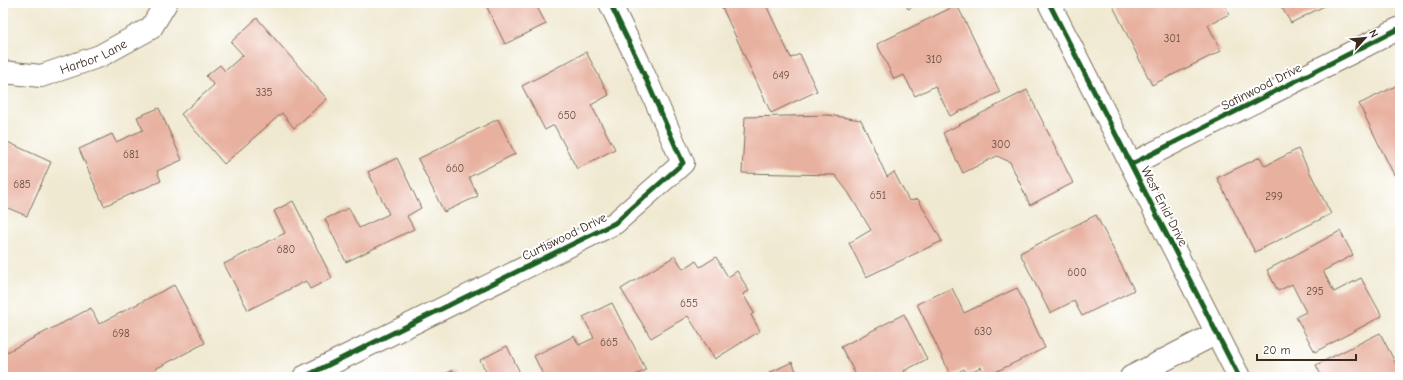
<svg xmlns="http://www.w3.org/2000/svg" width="1403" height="380" font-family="'Comic Neue',sans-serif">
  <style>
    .building { fill: #e8b09f }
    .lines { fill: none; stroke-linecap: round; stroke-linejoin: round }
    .minor-casing { stroke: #7a6d5d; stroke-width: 24 }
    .minor { stroke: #fff; stroke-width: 22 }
    .cycleway-casing { stroke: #fff; stroke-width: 8 }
    .cycleway { stroke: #1b5e20; stroke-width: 5 }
    .labels { text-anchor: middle; stroke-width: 4; stroke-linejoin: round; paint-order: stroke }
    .number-label { font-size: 11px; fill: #664c3e }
    .street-label { font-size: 13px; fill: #3b2a1e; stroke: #fff }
  </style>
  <rect width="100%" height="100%" fill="#fff"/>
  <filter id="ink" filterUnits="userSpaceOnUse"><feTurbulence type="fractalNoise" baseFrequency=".025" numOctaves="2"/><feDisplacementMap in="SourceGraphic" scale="8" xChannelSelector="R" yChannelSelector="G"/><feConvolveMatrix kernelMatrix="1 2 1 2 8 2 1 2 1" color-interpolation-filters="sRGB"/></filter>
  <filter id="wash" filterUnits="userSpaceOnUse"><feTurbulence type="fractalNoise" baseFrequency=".012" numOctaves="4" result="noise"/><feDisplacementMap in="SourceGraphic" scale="16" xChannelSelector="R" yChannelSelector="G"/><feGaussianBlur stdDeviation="0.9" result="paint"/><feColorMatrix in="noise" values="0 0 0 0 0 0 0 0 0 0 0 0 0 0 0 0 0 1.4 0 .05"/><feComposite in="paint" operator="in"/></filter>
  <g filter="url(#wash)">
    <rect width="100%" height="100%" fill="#f0e9d1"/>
    <g id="blocks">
      <path class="building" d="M 485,3 L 535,3 L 546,24 L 505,44 Z
        M 731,3 L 765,3 L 791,58 L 800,54 L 817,91 L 771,113 L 722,7 Z
        M 905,3 L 920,3 L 908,9 Z
        M 1224,3 L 1229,14 L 1208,25 L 1221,51 L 1152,85 L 1112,4 Z
        M 1279,3 L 1330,3 L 1291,23 Z
        M 957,5 L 1000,92 L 950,116 L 935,86 L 915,96 L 904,75 L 894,79 L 877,44 Z
        M 257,18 L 327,99 L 294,128 L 282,113 L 224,164 L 181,114 L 214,85 L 206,76 L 220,65 L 225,71 L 243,55 L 231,42 Z
        M 586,52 L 609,95 L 591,105 L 615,149 L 577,169 L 554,125 L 545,130 L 522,86 Z
        M 1400,84 L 1400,172 L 1394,175 L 1359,104 Z
        M 1027,90 L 1073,183 L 1030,205 L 1010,162 L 997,156 L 963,173 L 943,133 Z
        M 159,108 L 182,160 L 157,171 L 161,181 L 104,206 L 79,149 L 112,134 L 116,142 L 143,130 L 137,117 Z
        M 828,115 L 861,120 L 887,177 L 894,172 L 909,201 L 918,199 L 942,241 L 866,277 L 849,243 L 871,230 L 848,192 L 835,175 L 742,173 L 745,117 Z
        M 498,119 L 515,154 L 469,177 L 478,196 L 444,212 L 418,159 Z
        M 3,140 L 51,162 L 27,216 L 3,206 Z
        M 1298,149 L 1331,214 L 1255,252 L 1217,178 L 1260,157 L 1265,166 Z
        M 397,158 L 421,208 L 407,216 L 414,229 L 346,262 L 325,219 L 349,208 L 359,228 L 389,214 L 368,172 Z
        M 293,201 L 332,278 L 310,289 L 306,281 L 248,310 L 224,264 L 285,233 L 274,211 Z
        M 1096,215 L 1134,290 L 1082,316 L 1074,301 L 1050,313 L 1020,253 Z
        M 1340,231 L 1353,255 L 1323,271 L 1334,292 L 1361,278 L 1382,316 L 1315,352 L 1296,317 L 1306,312 L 1292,284 L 1278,291 L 1267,270 Z
        M 675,256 L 683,269 L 696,261 L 700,267 L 716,257 L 728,277 L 737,271 L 749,291 L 743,294 L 754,313 L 751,315 L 760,331 L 715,359 L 688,316 L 651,338 L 621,289 Z
        M 174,285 L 205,343 L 140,377 L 3,377 L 3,354 L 91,308 L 99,324 Z
        M 952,288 L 964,313 L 1017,288 L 1045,348 L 985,377 L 981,367 L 967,374 L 964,369 L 951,376 L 917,304 Z
        M 612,303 L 646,370 L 631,377 L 544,377 L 534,356 L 574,336 L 579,345 L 594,338 L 583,317 Z
        M 904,314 L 927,359 L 904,371 L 908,377 L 857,377 L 841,347 Z
        M 1380,333 L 1400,372 L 1400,377 L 1322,377 L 1316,365 Z
        M 507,346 L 522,377 L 489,377 L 480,360 Z
        M 792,362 L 799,377 L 771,377 L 769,373 Z
        M 453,370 L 456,377 L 440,377 Z"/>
    </g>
  </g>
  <g filter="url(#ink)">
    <use href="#blocks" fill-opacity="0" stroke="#7a6d5d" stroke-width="1"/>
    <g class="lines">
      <g class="minor-casing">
        <g id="minor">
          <path d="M 1049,3 L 1239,377"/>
          <path id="s1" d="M 3,72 L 41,76 L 100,56 L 151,28 L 166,3"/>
          <path d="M 1132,164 L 1400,28"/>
          <path d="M 304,377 L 615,223 L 683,163 L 638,61 L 610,3"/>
          <path d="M 1131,377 L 1217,333"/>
        </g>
      </g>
      <use href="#minor" class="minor"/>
      <g class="cycleway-casing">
        <path id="cycleway" d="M 1049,3 L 1239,377
          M 1132,164 L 1400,28
          M 304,377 L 615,223 L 683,163 L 638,61 L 610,3"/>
      </g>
      <use href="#cycleway" class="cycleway"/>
    </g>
  </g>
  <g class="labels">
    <g class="number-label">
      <text x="1172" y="42">301</text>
      <text x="934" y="63">310</text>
      <text x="781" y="79">649</text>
      <text x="264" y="96">335</text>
      <text x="567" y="119">650</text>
      <text x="1001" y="148">300</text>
      <text x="131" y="158">681</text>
      <text x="455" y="172">660</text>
      <text x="22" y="188">685</text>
      <text x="878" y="199">651</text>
      <text x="1274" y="200">299</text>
      <text x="286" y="253">680</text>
      <text x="1077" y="276">600</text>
      <text x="1315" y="295">295</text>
      <text x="689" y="307">655</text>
      <text x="983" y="335">630</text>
      <text x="121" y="337">698</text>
      <text x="609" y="346">665</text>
    </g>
    <g class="street-label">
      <text dy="5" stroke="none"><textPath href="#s1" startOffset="94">Harbor Lane</textPath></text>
      <text transform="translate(1261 86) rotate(-27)" y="5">Satinwood Drive</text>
      <text transform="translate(1165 206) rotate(63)" y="5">West Enid Drive</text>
      <text transform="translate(564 236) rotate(-26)" y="5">Curtiswood Drive</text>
    </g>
  </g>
  <rect width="1403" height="380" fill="none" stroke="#fff" stroke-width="16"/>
  <g transform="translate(1365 38) rotate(63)" stroke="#ffffff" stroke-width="3" paint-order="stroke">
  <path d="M0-3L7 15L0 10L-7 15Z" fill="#3b2a1e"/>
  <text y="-6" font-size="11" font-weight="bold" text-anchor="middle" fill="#3b2a1e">N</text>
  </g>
  <path d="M1257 354v6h99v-6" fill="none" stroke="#3b2a1e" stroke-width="2"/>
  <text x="1263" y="354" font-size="12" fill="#3b2a1e" stroke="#ffffff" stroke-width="3" paint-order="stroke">20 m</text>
</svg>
